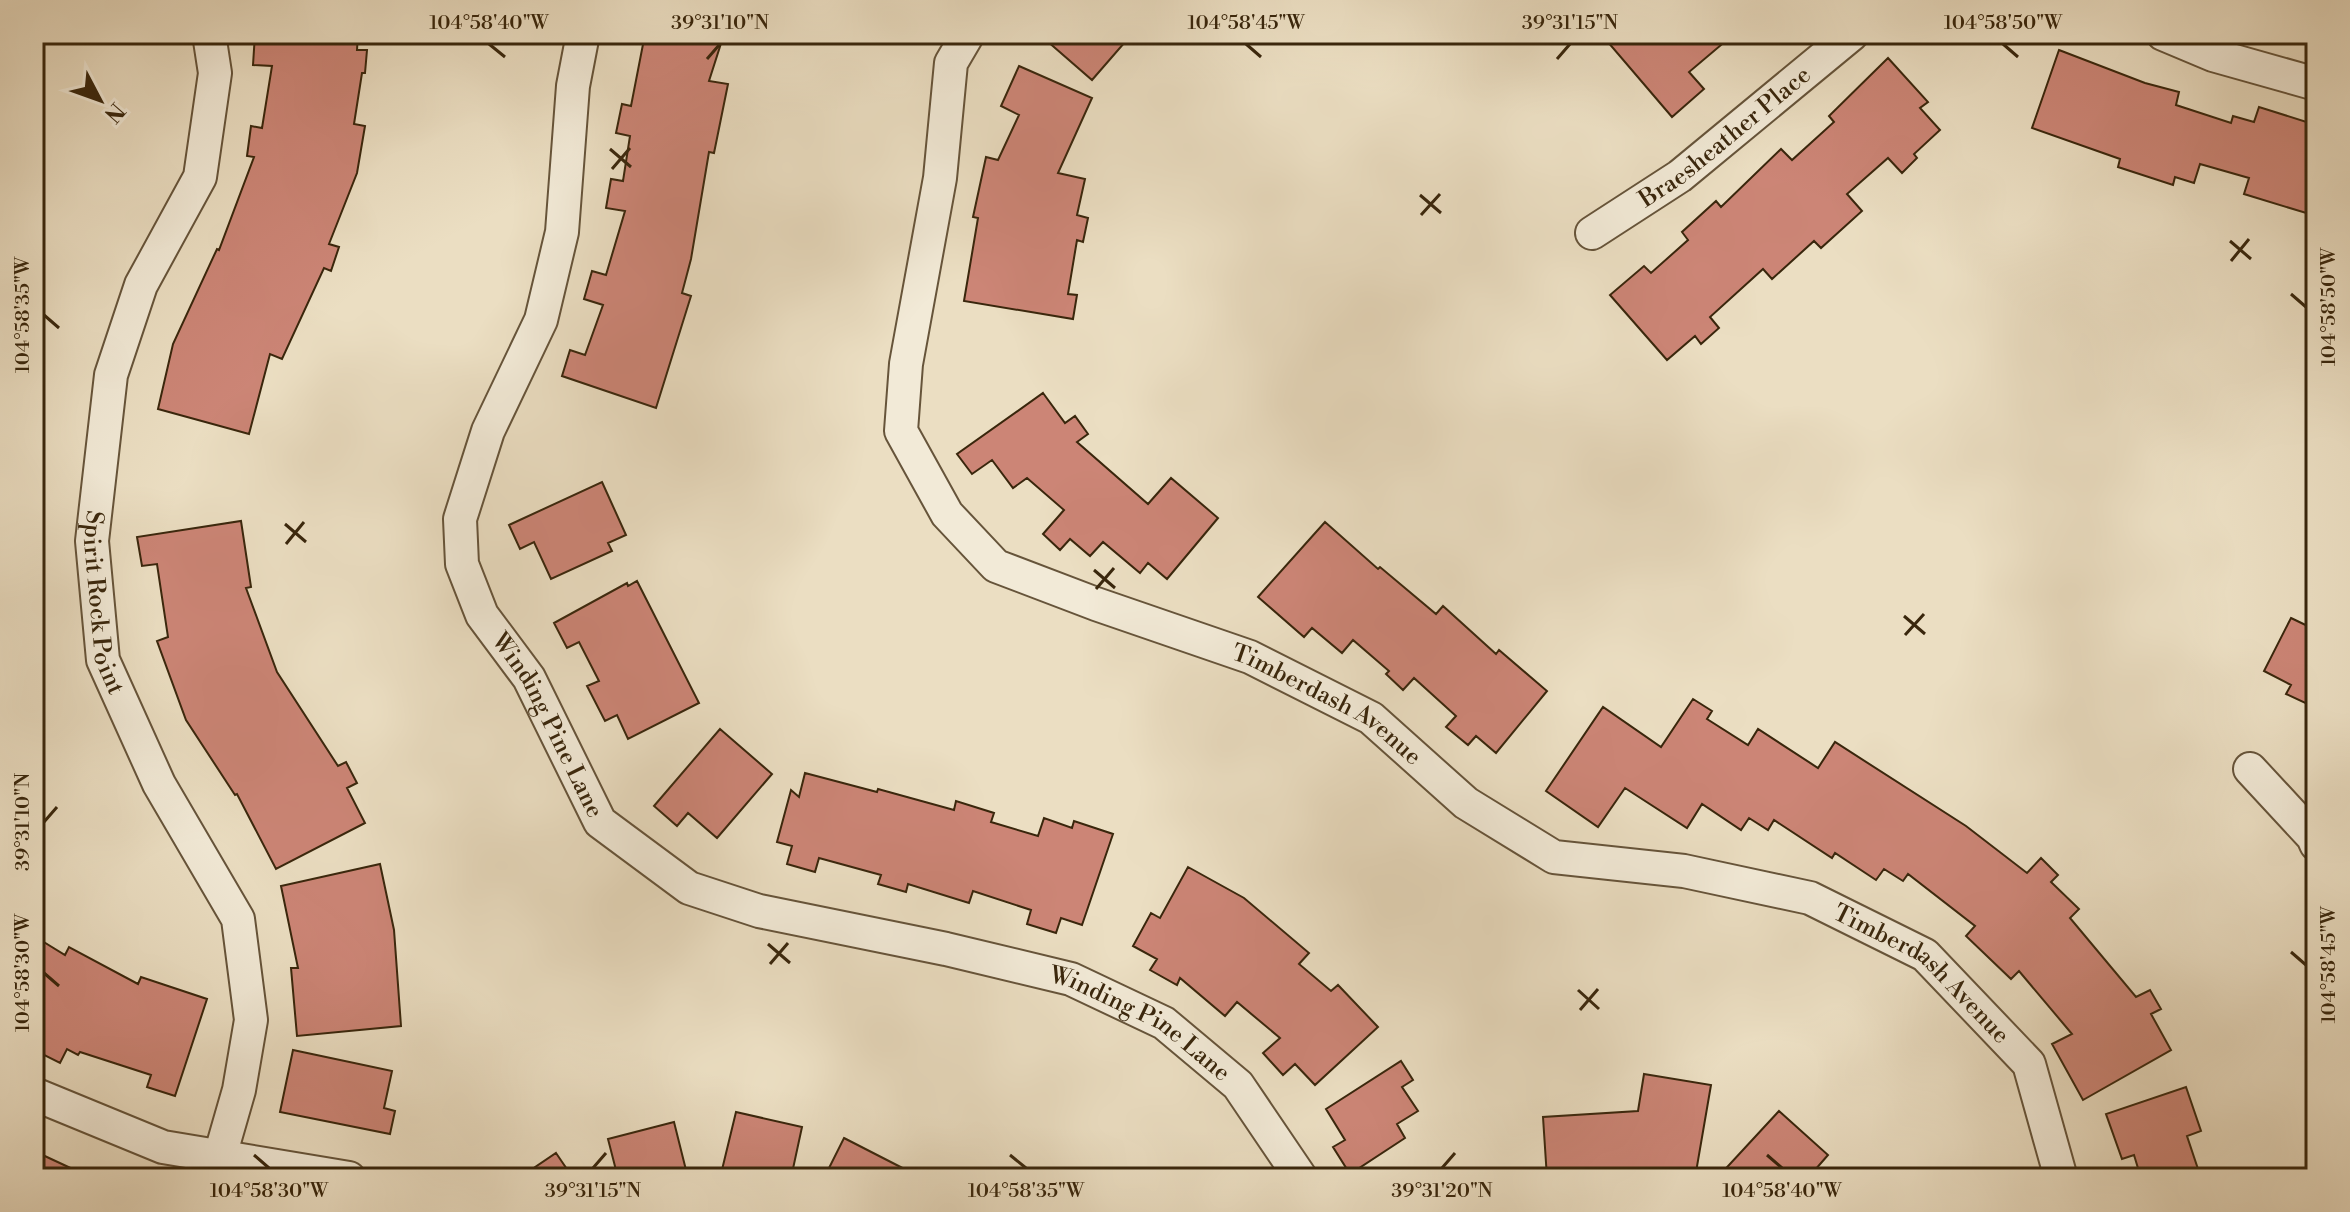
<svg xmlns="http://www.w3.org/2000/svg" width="2350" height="1212" font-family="'Libre Bodoni',serif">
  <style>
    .building { fill: #cc8576; stroke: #39260c; stroke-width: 2 }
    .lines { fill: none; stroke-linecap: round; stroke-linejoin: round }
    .minor-casing { stroke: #66543a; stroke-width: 36 }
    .minor { stroke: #f2ead7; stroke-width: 32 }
    .ticks { fill: none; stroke: #39260c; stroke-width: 3 }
    .labels { text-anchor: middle; stroke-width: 6; stroke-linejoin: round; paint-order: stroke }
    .street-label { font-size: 24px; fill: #39260c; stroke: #f2ead7 }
    .neatline { fill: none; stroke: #39260c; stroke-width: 3 }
    .ticks-label { font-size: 20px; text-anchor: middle; fill: #39260c }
  </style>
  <rect width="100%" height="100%" fill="#ebdec2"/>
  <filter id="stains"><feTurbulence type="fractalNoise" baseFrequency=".0025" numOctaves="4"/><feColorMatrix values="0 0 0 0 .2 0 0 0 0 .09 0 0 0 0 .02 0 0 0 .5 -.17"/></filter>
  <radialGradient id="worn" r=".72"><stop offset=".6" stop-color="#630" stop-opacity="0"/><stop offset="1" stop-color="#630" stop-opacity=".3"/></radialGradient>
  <path class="building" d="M 255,34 L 358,34 L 357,50 L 367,50 L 365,73 L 362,73 L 354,124 L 365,126 L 357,173 L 329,244 L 339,247 L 331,271 L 324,268 L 282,359 L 270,354 L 249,434 L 158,409 L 173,344 L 217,249 L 219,250 L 254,157 L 247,156 L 251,126 L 262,128 L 272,66 L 253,65 Z
    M 645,34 L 724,34 L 709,81 L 728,84 L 714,153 L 709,152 L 691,259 L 682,293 L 691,296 L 656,408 L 562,376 L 570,350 L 585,355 L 603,305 L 584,299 L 592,271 L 606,275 L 625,211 L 606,208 L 611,179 L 623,181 L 630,136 L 616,133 L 622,104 L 631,106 Z
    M 1039,34 L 1132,34 L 1092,80 Z
    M 1601,34 L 1734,34 L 1689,72 L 1704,89 L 1672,117 Z
    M 2059,50 L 2145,83 L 2179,92 L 2176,105 L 2231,123 L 2233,116 L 2254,122 L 2259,107 L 2316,125 L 2316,216 L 2244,194 L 2249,178 L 2200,164 L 2194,183 L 2175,177 L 2173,185 L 2118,167 L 2120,159 L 2032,128 Z
    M 1888,58 L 1928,102 L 1920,108 L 1940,130 L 1914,154 L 1917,158 L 1902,173 L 1888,158 L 1847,194 L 1862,211 L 1821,248 L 1814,241 L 1772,279 L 1763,269 L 1710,317 L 1719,328 L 1701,344 L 1695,336 L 1667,360 L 1610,295 L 1644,266 L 1651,273 L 1688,240 L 1682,232 L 1716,201 L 1721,207 L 1781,149 L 1792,160 L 1834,122 L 1829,116 Z
    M 1019,66 L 1092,98 L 1058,173 L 1085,179 L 1077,215 L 1088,218 L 1083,242 L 1077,240 L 1068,294 L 1077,295 L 1073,319 L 964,301 L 978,218 L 973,217 L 986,157 L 998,160 L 1019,115 L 1001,106 Z
    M 1043,393 L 1065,423 L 1075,416 L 1088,434 L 1077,442 L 1148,504 L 1171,478 L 1218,518 L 1167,579 L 1148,563 L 1140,573 L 1103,542 L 1090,556 L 1070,539 L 1060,550 L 1043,534 L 1064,510 L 1027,478 L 1013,488 L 992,460 L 972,474 L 957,454 Z
    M 602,482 L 626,535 L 608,543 L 612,551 L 551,579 L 534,542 L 520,549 L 509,525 Z
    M 241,521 L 251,587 L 246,588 L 277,672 L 338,766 L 346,762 L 357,783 L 347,788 L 365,823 L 276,869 L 237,794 L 235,795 L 186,720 L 157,641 L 168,637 L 157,564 L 142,566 L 137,537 Z
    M 1325,522 L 1378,569 L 1380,567 L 1436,614 L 1443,606 L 1496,654 L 1499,650 L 1547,691 L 1496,753 L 1476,736 L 1468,745 L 1446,727 L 1456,716 L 1414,678 L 1403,690 L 1386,674 L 1389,671 L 1353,640 L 1342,653 L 1312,628 L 1304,637 L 1258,597 Z
    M 637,581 L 699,703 L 628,739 L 617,715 L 605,721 L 587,686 L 599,681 L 579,642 L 567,648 L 554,623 L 627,583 L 628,586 Z
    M 2291,618 L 2316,630 L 2316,708 L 2286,694 L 2291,685 L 2264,671 Z
    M 1693,699 L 1712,711 L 1707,719 L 1748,745 L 1758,729 L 1818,768 L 1835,742 L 1966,826 L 2027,873 L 2041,858 L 2058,875 L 2051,882 L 2079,909 L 2070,918 L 2136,997 L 2150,990 L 2161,1009 L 2151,1014 L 2171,1050 L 2083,1100 L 2052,1044 L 2072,1034 L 2019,971 L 2011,979 L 1966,936 L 1975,926 L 1908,874 L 1903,881 L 1884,869 L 1876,880 L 1835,853 L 1832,858 L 1774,820 L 1768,830 L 1749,818 L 1741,830 L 1702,804 L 1687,828 L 1625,788 L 1598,827 L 1546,791 L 1603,707 L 1661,747 Z
    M 720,729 L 772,774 L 717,838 L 688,813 L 677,826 L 654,806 Z
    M 805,773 L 877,792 L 878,789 L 954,810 L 956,801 L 994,813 L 991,822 L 1038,836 L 1044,818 L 1072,828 L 1074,821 L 1113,834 L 1082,925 L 1061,918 L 1056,933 L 1027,924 L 1031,910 L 973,891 L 969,903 L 908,884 L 906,892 L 878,884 L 881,875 L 819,858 L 815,872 L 787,864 L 792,846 L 777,842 L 791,790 L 799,797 Z
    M 380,864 L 394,930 L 401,1026 L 297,1036 L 291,968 L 298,968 L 281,886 Z
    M 1188,867 L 1244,898 L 1309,953 L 1299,964 L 1331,991 L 1338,985 L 1378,1027 L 1315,1085 L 1295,1064 L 1283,1075 L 1263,1053 L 1280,1038 L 1237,1002 L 1225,1016 L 1180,978 L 1177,985 L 1150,970 L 1157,959 L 1133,946 L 1151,913 L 1160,918 Z
    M 34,936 L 65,955 L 69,947 L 138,984 L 141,977 L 207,999 L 175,1096 L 147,1087 L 151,1075 L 80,1052 L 78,1055 L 67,1049 L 60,1063 L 34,1050 Z
    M 293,1050 L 392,1071 L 384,1108 L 395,1111 L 390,1134 L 280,1112 Z
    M 1401,1061 L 1413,1080 L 1402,1087 L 1418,1111 L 1397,1124 L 1405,1138 L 1350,1174 L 1333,1147 L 1345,1140 L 1326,1109 Z
    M 1644,1074 L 1711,1085 L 1695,1178 L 1547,1178 L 1543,1117 L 1638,1111 Z
    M 2186,1087 L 2201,1131 L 2187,1136 L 2201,1178 L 2141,1178 L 2134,1155 L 2122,1159 L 2106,1114 Z
    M 1779,1111 L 1828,1155 L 1808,1178 L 1717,1178 Z
    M 736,1112 L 802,1127 L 791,1178 L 720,1178 Z
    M 674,1122 L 688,1178 L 618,1178 L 608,1139 Z
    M 844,1138 L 922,1178 L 824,1178 Z
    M 34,1151 L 92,1178 L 34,1178 Z
    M 556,1153 L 573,1178 L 519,1178 Z"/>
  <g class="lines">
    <g class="minor-casing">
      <g id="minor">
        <path id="s1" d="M 209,34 L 215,73 L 200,177 L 141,285 L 111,375 L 92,541 L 103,660 L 159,784 L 238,919 L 251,1020 L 239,1090 L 220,1156"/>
        <path id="s2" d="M 583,34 L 573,86 L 562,232 L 541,320 L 488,431 L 460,519 L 462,564 L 482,615 L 529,678 L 600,822 L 689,888 L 759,911 L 946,949 L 1071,979 L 1164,1023 L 1238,1085 L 1301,1178"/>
        <path id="s3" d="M 968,34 L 951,63 L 940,178 L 906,364 L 901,431 L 947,514 L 996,566 L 1096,604 L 1250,657 L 1371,718 L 1466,803 L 1554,857 L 1684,871 L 1810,898 L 1925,955 L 2029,1064 L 2061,1178"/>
        <path d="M 2163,34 L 2213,55 L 2316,84"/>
        <path id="s4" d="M 1592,233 L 1680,176 L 1852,34"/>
        <path d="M 2250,769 L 2313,837 L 2316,844"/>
        <path d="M 34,1094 L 163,1147 L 349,1178"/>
      </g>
    </g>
    <use href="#minor" class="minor"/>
  </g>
  <path class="ticks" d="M 489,44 L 505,57M 1246,44 L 1261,57M 2003,44 L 2018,57M 707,59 L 720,44M 1557,59 L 1570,44M 610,149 L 631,167M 612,169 L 630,148M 1420,195 L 1441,213M 1421,215 L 1440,194M 2230,241 L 2251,259M 2231,261 L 2249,239M 2291,294 L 2306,307M 44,315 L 59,328M 285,524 L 306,542M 286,544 L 304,522M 1094,570 L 1115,588M 1096,589 L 1114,568M 1904,616 L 1925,634M 1905,635 L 1924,614M 44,822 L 57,807M 768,944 L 790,963M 2291,952 L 2306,965M 770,964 L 788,943M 44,973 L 59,986M 1578,990 L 1599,1009M 1580,1010 L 1598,989M 254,1155 L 269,1168M 1010,1155 L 1026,1168M 1767,1155 L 1782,1168M 593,1168 L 606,1153M 1442,1168 L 1455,1153"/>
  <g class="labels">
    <g class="street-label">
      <text dy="8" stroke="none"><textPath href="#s4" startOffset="164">Braesheather Place</textPath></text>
      <text dy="8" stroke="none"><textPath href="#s1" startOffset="592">Spirit Rock Point</textPath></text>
      <text dy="8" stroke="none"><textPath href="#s3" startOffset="932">Timberdash Avenue</textPath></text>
      <text dy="8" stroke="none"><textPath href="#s2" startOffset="734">Winding Pine Lane</textPath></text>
      <text dy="8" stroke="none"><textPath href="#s3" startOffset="1604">Timberdash Avenue</textPath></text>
      <text dy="8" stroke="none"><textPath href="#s2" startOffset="1430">Winding Pine Lane</textPath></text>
    </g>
  </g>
  <rect width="2350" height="1212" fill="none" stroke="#ebdec2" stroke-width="88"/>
  <g transform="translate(100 100) rotate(131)" stroke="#f2ead7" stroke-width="6" paint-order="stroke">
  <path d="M0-6L14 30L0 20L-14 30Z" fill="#39260c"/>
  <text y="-12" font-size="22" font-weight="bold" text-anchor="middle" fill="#39260c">N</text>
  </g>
  <rect x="44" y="44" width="2262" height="1124" class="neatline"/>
  <g class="ticks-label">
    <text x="489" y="29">104°58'40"W</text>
    <text x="720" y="29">39°31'10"N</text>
    <text x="1246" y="29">104°58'45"W</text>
    <text x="1570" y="29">39°31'15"N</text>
    <text x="2003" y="29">104°58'50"W</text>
    <text transform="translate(2328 307) rotate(-90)" y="7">104°58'50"W</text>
    <text transform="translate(22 315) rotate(-90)" y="7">104°58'35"W</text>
    <text transform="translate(22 822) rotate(-90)" y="7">39°31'10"N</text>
    <text transform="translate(2328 965) rotate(-90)" y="7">104°58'45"W</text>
    <text transform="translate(22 973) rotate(-90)" y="7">104°58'30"W</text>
    <text x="269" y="1197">104°58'30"W</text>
    <text x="593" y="1197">39°31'15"N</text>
    <text x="1026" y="1197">104°58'35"W</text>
    <text x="1442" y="1197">39°31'20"N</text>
    <text x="1782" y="1197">104°58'40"W</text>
  </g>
  <rect width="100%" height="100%" filter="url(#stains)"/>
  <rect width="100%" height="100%" fill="url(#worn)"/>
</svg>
